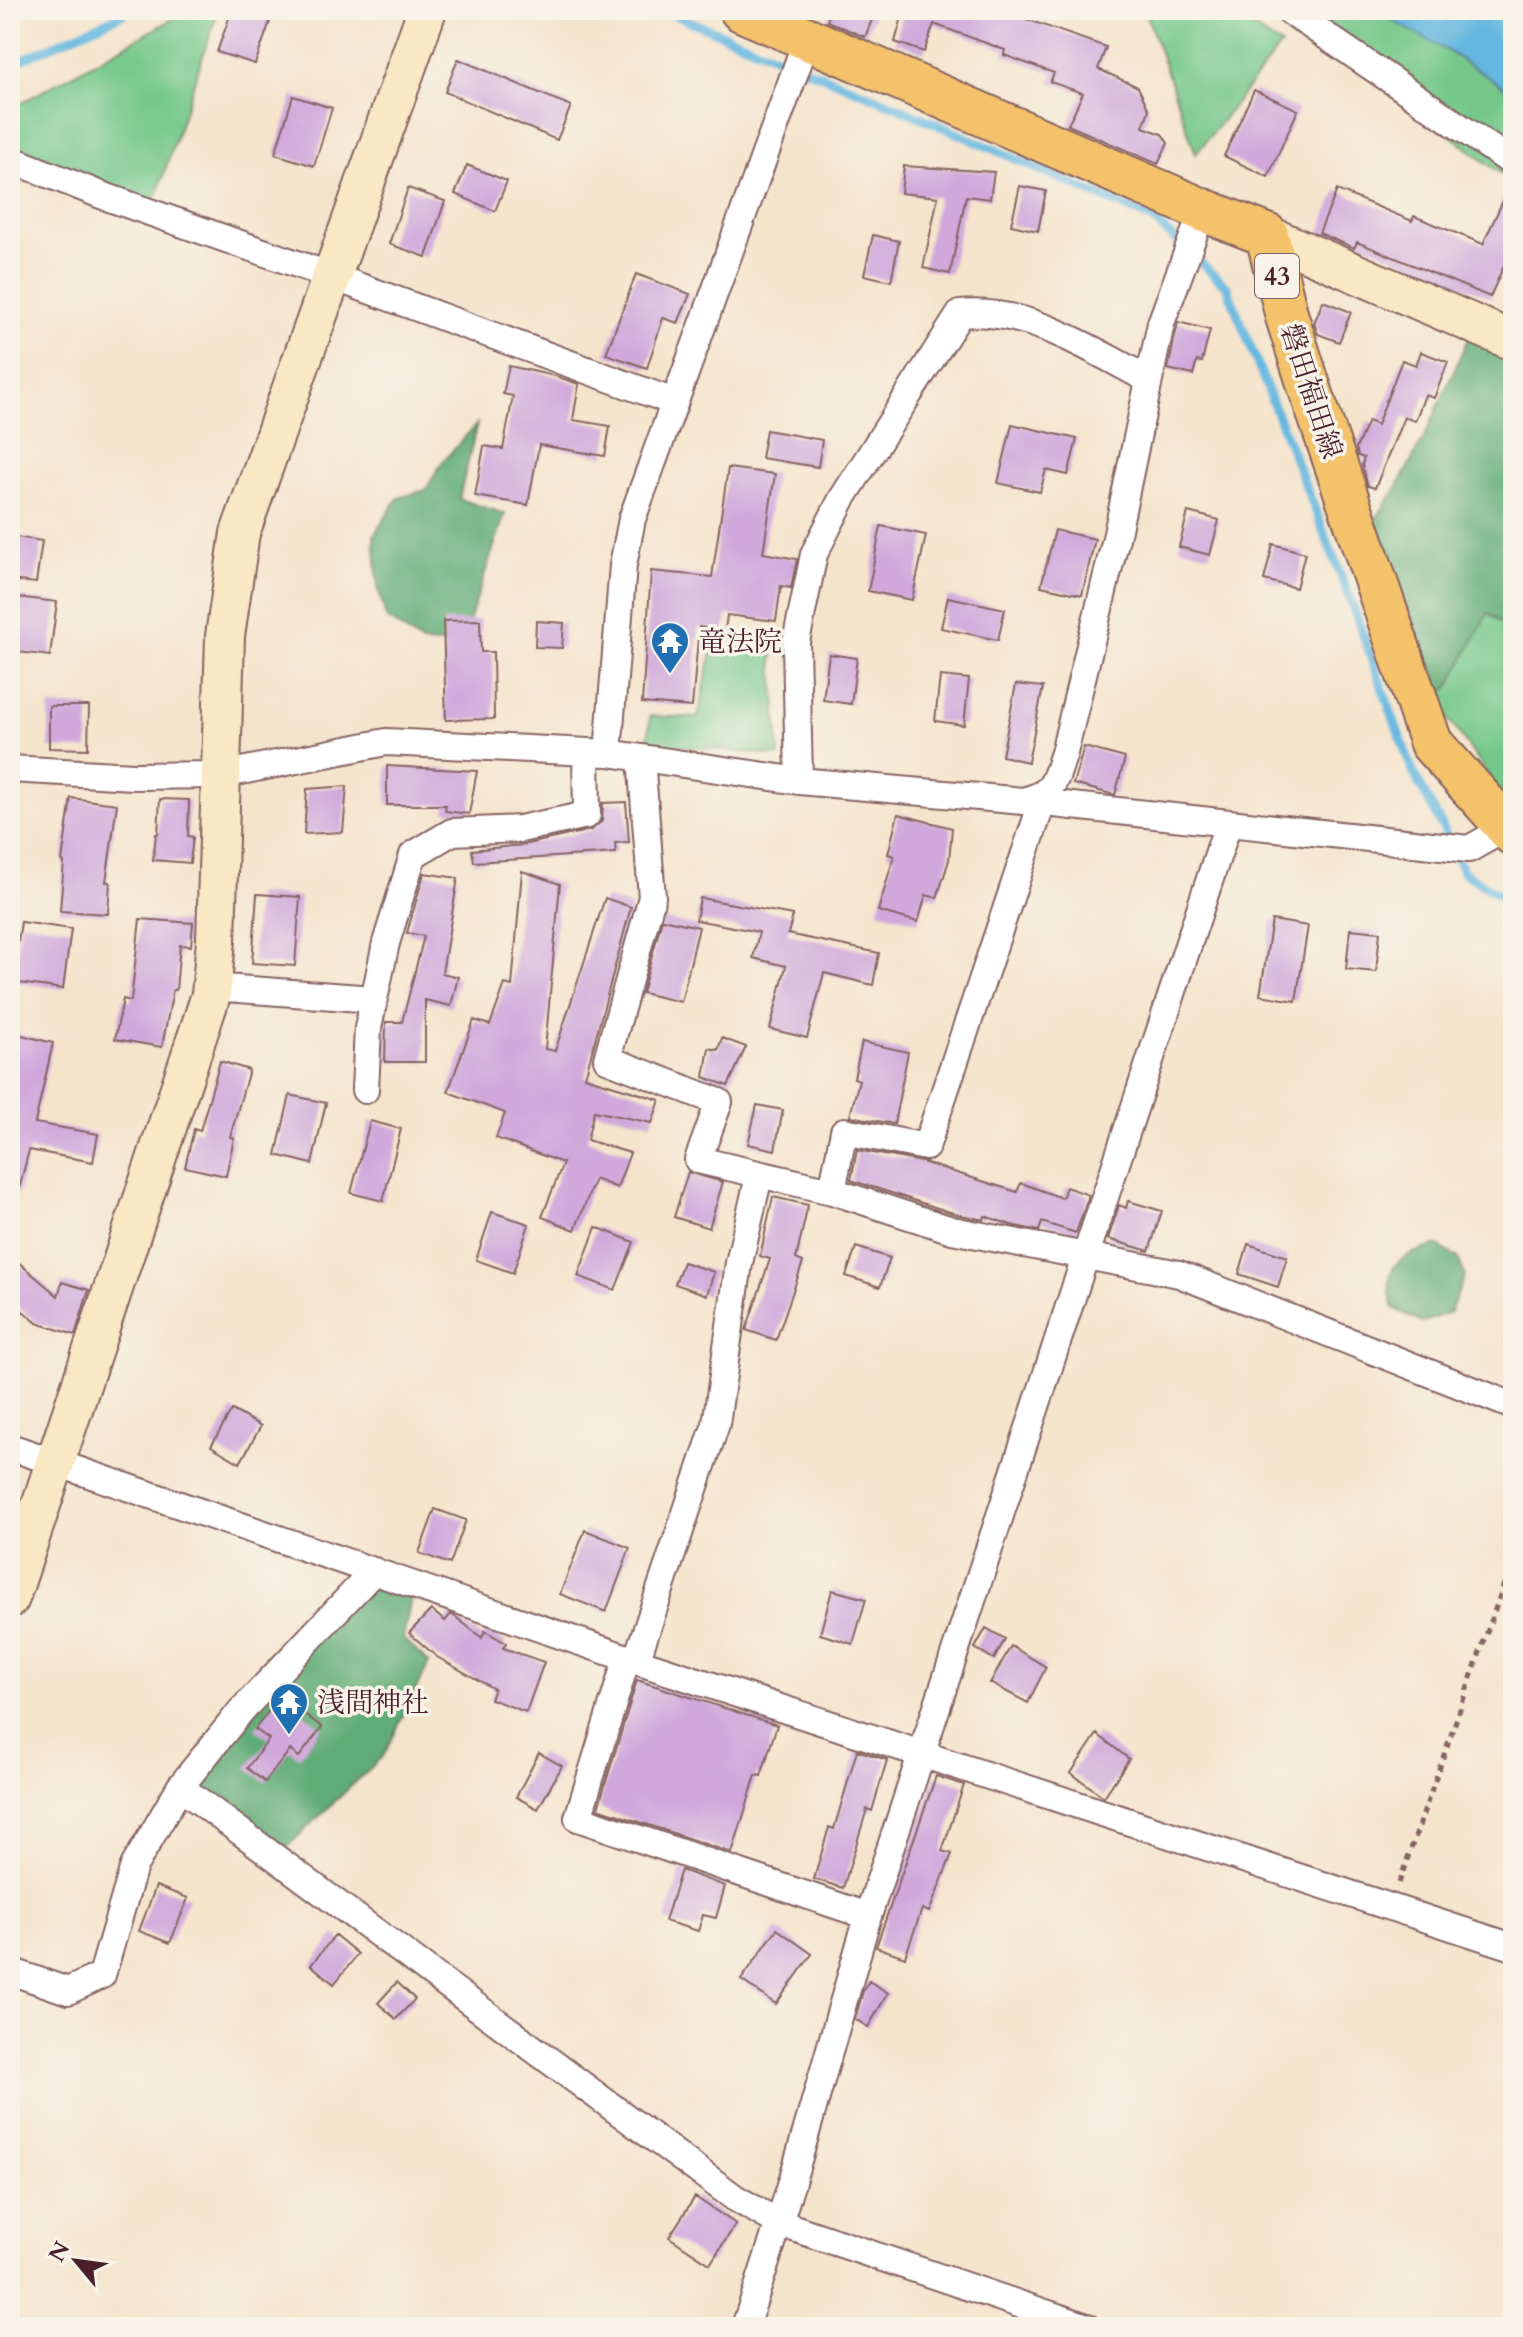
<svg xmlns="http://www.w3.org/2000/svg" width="1523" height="2337" font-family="Cardo,'Noto Serif JP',serif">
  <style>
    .green { fill: #76c88a; stroke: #60745a; stroke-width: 2 }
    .forest { fill: #60ac76; stroke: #556650; stroke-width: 2 }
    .water { fill: #64b7e0; stroke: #576b86; stroke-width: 2 }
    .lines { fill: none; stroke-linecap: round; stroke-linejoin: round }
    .stream { stroke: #64b7e0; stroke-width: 9 }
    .building { fill: #d0a8db }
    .street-casing { stroke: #866463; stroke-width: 30 }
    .secondary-casing { stroke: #866463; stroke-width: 42 }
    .primary-casing { stroke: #866463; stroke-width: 46 }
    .path { stroke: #866463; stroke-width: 5; stroke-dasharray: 6 6; stroke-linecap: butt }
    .street { stroke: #fff; stroke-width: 26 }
    .secondary { stroke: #fae7c3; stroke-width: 38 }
    .primary { stroke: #f3c26a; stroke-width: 42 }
    .labels { text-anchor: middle; stroke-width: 7; stroke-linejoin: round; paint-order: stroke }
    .shield { fill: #f7f3e8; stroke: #7e5f64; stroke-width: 2 }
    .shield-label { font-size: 26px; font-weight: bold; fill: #4a1f2b }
    .street-label { font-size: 28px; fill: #4a1f2b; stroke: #f7f3e8 }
    .poi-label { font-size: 28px; fill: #4a1f2b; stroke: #f7f3e8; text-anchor: start }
  </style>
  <rect width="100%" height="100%" fill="#f7f3e8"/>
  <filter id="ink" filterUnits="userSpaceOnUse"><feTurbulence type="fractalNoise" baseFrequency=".0125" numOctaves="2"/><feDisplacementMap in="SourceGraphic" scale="16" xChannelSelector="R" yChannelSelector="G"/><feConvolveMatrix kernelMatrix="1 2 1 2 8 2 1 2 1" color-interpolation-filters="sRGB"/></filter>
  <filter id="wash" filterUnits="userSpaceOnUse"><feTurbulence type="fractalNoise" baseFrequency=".006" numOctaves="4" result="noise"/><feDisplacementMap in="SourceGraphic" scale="32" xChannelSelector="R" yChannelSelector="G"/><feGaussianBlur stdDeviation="1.8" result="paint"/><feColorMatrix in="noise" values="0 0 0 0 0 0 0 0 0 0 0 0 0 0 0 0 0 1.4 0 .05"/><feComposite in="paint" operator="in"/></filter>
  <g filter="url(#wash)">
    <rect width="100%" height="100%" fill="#f5e4cc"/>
    <path class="green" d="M 189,10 L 218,10 L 151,212 L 10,159 L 10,109 Z
      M 1145,10 L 1224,10 L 1281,45 L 1196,154 Z
      M 1285,10 L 1513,10 L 1513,183 Z
      M 1488,612 L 1513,632 L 1513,804 L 1504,797 L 1431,694 L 1448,689 Z
      M 713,646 L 772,649 L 779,756 L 648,742 L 650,716 L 698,718 Z"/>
    <path class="forest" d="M 1469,336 L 1513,360 L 1513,632 L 1488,613 L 1448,689 L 1431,694 L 1370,527 L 1396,489 L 1425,436 Z
      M 477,424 L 459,499 L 505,514 L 461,645 L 422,643 L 386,618 L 378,587 L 374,535 L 398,498 L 426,490 L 443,461 Z
      M 1437,1245 L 1458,1258 L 1465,1275 L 1450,1312 L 1422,1323 L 1394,1308 C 1379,1265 1400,1256 1437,1245 Z
      M 365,1580 L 412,1594 L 403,1639 L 429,1663 L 384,1755 L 288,1846 L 253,1841 L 180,1787 Z"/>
    <path class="water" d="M 1374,10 L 1513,10 L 1513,93 L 1446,50 Z"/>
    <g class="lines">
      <path class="stream" d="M 663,10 L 895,106 L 1152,219 L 1227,287 L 1345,586 L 1413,772 L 1442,826 L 1463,872 L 1513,904
        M 10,65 L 132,10"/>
    </g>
    <g id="blocks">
      <path class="building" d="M 232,10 L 274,10 L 255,64 L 217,52 Z
        M 831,10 L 860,10 L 874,15 L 865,37 L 827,21 Z
        M 904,10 L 1000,10 L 1106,47 L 1098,69 L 1138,87 L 1149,110 L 1143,127 L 1162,134 L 1168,143 L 1158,164 L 1068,125 L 1083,93 L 1050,82 L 1054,73 L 1004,55 L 1005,50 L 934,24 L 924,52 L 895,42 Z
        M 458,59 L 571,106 L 557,140 L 445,92 Z
        M 1254,90 L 1298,110 L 1268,177 L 1224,156 Z
        M 293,96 L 332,108 L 314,166 L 275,154 Z
        M 467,165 L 507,181 L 495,211 L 455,194 Z
        M 904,166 L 994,172 L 990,199 L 966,196 L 950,274 L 923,268 L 938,197 L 901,193 Z
        M 1513,179 L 1513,245 L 1490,297 L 1357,242 L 1354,248 L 1319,233 L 1337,190 L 1412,221 L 1414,216 L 1483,244 Z
        M 1020,186 L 1046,191 L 1038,231 L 1011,225 Z
        M 408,188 L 445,201 L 426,257 L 389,244 Z
        M 873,235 L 899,241 L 891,281 L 864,275 Z
        M 636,274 L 690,294 L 678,323 L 663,318 L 647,368 L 606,354 Z
        M 1323,301 L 1351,312 L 1339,342 L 1318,334 L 1314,323 Z
        M 1178,322 L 1210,330 L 1202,362 L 1197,361 L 1193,375 L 1168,369 Z
        M 1421,352 L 1448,362 L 1434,398 L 1425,395 L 1415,421 L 1404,417 L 1375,488 L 1368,486 L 1362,465 L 1364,458 L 1358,456 L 1356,448 L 1368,421 L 1377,425 L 1402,360 L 1416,365 Z
        M 509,366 L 555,376 L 579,384 L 573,420 L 610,426 L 605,456 L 539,445 L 528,505 L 475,496 L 484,446 L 503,449 L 513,396 L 503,394 Z
        M 1012,424 L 1077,439 L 1068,475 L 1046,470 L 1040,492 L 998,483 Z
        M 766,430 L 822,440 L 818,467 L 761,458 Z
        M 728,468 L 775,474 L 763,553 L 797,559 L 791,588 L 781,586 L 776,621 L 727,615 L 725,630 L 699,627 L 692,707 L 642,703 L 651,571 L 712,577 Z
        M 1188,512 L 1219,520 L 1210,555 L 1179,547 Z
        M 881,526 L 926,535 L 912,600 L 868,591 Z
        M 1055,530 L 1095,539 L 1082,595 L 1041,586 Z
        M 10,536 L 42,541 L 36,583 L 10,580 Z
        M 1273,544 L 1305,553 L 1296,588 L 1264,580 Z
        M 17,597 L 57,602 L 50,656 L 10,651 Z
        M 948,597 L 1005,609 L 998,640 L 941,628 Z
        M 480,620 L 481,652 L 493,652 L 494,719 L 446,720 L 443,621 Z
        M 536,621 L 564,623 L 562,648 L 535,647 Z
        M 829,654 L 857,658 L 851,704 L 823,700 Z
        M 940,676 L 969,679 L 964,725 L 935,721 Z
        M 1016,684 L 1043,687 L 1028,762 L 1002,756 Z
        M 49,706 L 89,706 L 88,749 L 49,748 Z
        M 1084,747 L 1125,758 L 1115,795 L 1073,784 Z
        M 387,766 L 477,771 L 469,814 L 445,811 L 446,805 L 387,805 Z
        M 347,786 L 343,832 L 304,834 L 307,789 Z
        M 71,798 L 117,804 L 106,882 L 110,882 L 108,914 L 60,911 L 64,862 L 62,861 Z
        M 160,799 L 189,800 L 188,836 L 193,837 L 190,863 L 153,860 L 156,834 L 158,834 Z
        M 626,802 L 629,842 L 615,843 L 616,853 L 474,862 L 472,850 L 523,845 L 591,830 L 602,821 L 603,803 Z
        M 898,814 L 952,828 L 949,860 L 937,898 L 926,895 L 918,922 L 878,911 L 894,856 L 888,854 Z
        M 522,871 L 560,884 L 545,1049 L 555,1051 L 605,898 L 631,907 L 585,1077 L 660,1100 L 652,1123 L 594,1111 L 587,1140 L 630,1153 L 617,1188 L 595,1179 L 575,1230 L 542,1217 L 563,1163 L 496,1138 L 505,1113 L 448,1092 L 474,1020 L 490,1025 L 505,984 L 512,986 Z
        M 424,873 L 458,878 L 442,973 L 458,977 L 451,1006 L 425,1000 L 425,1062 L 385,1062 L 386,1022 L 402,1022 L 424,936 L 407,933 Z
        M 257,894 L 300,897 L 295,966 L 252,963 Z
        M 700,898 L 793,915 L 788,934 L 879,953 L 873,985 L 824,973 L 807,1038 L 770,1029 L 786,966 L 753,958 L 759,932 L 696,920 Z
        M 140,919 L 193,923 L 191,946 L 180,945 L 176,990 L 173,990 L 162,1047 L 115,1039 L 123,999 L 131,1001 Z
        M 662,919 L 699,927 L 681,1002 L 642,993 Z
        M 1272,920 L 1308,926 L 1296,1001 L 1260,995 Z
        M 21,922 L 71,929 L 63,989 L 12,982 Z
        M 1350,929 L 1380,932 L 1376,972 L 1346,969 Z
        M 10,1032 L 53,1043 L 35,1123 L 98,1134 L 93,1162 L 29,1150 L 18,1193 L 10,1192 Z
        M 722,1038 L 746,1047 L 728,1086 L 704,1077 L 709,1048 L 718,1050 Z
        M 862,1042 L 908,1052 L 894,1124 L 850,1116 L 859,1080 L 854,1078 Z
        M 220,1061 L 249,1070 L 230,1137 L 234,1138 L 226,1176 L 185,1167 L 194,1129 L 200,1131 Z
        M 290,1095 L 326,1103 L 312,1164 L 276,1155 Z
        M 757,1105 L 783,1110 L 775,1150 L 748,1144 Z
        M 370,1121 L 401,1129 L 383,1201 L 351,1193 Z
        M 857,1150 L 922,1162 L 1017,1192 L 1021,1183 L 1062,1198 L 1066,1187 L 1089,1195 L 1076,1233 L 1042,1222 L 1039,1231 L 1011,1225 L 985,1216 L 984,1220 L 956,1214 L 851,1180 Z
        M 688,1172 L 723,1182 L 709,1228 L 674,1217 Z
        M 773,1197 L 808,1205 L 796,1259 L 803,1262 L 776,1340 L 746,1330 L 770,1259 L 760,1256 Z
        M 1128,1201 L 1162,1211 L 1149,1251 L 1108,1239 L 1119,1205 L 1126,1208 Z
        M 492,1212 L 529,1224 L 513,1273 L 476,1260 Z
        M 596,1227 L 634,1242 L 615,1290 L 578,1276 Z
        M 1248,1244 L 1287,1257 L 1278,1287 L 1239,1274 Z
        M 856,1247 L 890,1258 L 880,1287 L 846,1276 Z
        M 10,1255 L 58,1296 L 62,1282 L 89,1290 L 75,1335 L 37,1323 L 10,1300 Z
        M 683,1262 L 714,1272 L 707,1295 L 675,1284 Z
        M 232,1410 L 261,1426 L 240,1463 L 211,1446 Z
        M 435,1509 L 466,1520 L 450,1564 L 419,1553 Z
        M 585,1530 L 630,1548 L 606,1612 L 560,1594 Z
        M 832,1590 L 866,1599 L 853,1644 L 820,1634 Z
        M 431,1610 L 445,1621 L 450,1615 L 453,1615 L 482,1638 L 485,1631 L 506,1643 L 503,1648 L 544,1662 L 526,1712 L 490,1699 L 494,1689 L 437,1657 L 409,1633 Z
        M 986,1628 L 1005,1639 L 994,1659 L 975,1648 Z
        M 1011,1646 L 1046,1667 L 1028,1703 L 990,1683 Z
        M 637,1680 L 777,1725 L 761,1776 L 756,1775 L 732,1853 L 598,1808 Z
        M 280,1696 L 322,1727 L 299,1757 L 290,1750 L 265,1782 L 247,1768 L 269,1739 L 255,1729 Z
        M 1097,1734 L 1129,1759 L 1104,1797 L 1071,1773 Z
        M 857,1750 L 887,1760 L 872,1811 L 867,1809 L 843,1888 L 814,1879 L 829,1827 L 834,1829 Z
        M 539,1753 L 562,1766 L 538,1809 L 516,1797 Z
        M 936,1776 L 964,1785 L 942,1851 L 952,1854 L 929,1912 L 922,1909 L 905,1957 L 876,1947 Z
        M 681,1870 L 725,1886 L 716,1918 L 703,1915 L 698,1931 L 665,1921 Z
        M 156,1886 L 188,1898 L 170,1943 L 139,1931 Z
        M 777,1929 L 812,1954 L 776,2004 L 741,1980 Z
        M 335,1935 L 358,1954 L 334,1984 L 311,1965 Z
        M 869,1981 L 888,1993 L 868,2027 L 855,2019 L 863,1991 Z
        M 397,1982 L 415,1999 L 396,2019 L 378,2003 Z
        M 695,2197 L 736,2224 L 710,2264 L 669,2237 Z"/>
    </g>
  </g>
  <g filter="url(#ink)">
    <use href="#blocks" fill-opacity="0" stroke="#866463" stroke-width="2"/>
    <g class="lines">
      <g class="street-casing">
        <path id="street" d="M 1288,10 L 1513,163
          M 10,159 L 101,195 L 317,271 L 674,402
          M 608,753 L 623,565 L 632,519 L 807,39
          M 641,758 L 652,897 L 607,1059 L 719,1102 L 698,1160 L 832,1191 L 952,1230 L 1179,1274 L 1513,1406
          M 10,769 L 133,776 L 221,775 L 386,742 L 608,753 L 799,781 L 1023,801 C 1055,793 1054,782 1064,753 L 1117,534 L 1161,323 L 1203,210
          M 799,781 L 796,642 L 814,554 L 842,499 L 960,314 C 1028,307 1092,350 1149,380
          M 1026,801 L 1469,849 L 1506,828
          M 212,987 L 374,999
          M 365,1090 L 368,1028 L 386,943 L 413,855 L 452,832 L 520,829 L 587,815 L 586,753
          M 832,1191 L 844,1131 L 926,1147 L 1042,803
          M 10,1447 L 627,1658 L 1513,1947
          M 627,1658 L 578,1818 L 868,1916
          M 636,1661 L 716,1424 L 739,1263 L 759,1176
          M 180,1787 L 241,1711 L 374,1571
          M 10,1971 L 68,1991 L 102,1975 L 134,1866 L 180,1787 L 735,2198 L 779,2223 L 1087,2327
          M 745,2327 L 791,2185 L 868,1916 L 1228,824"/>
      </g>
      <g class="secondary-casing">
        <path id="secondary" d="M 1267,235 L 1513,341
          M 10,1598 L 211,995 L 216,940 L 225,636 L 240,533 L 427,10"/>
      </g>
      <g class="primary-casing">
        <path id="primary" d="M 741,10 L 1203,210 L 1267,235 L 1287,317 L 1309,386 L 1431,743 L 1513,834"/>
      </g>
      <path class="path" d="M 1399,1883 L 1513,1558"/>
      <use href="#street" class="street"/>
      <use href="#secondary" class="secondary"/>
      <use href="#primary" class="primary"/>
    </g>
  </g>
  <defs>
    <g id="temple-pin" transform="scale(2)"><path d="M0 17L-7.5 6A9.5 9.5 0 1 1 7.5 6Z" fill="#1f6fb2" stroke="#f7f3e8"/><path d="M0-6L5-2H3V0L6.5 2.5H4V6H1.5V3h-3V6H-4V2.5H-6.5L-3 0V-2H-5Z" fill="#fff"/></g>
  </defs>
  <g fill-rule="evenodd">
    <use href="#temple-pin" x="670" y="641"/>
    <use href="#temple-pin" x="289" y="1702"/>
  </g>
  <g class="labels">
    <rect class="shield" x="1255" y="254" width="44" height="44" rx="6"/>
    <g class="shield-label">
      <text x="1277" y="285">43</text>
    </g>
    <g class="street-label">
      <text transform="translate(1312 391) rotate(72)" y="10">磐田福田線</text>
    </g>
    <g class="poi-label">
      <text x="698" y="651">竜法院</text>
      <text x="317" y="1712">浅間神社</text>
    </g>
  </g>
  <rect width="1523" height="2337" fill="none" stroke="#f7f3e8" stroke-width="40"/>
  <g transform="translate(76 2261) rotate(299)" stroke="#f7f3e8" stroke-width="6" paint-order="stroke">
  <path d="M0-6L14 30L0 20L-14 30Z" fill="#4a1f2b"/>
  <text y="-12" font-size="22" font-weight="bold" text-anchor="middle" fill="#4a1f2b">N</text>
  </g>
</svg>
